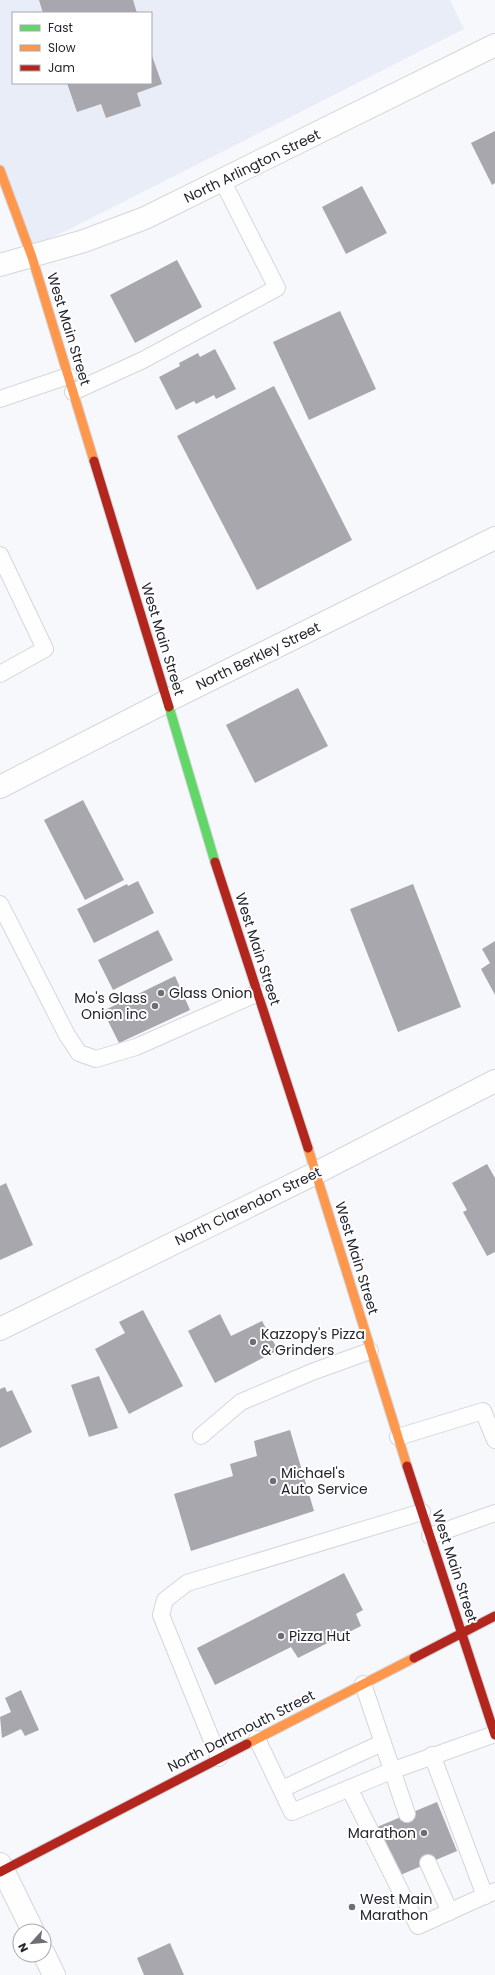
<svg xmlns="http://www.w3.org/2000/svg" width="495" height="1975" font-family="Poppins,sans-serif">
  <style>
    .built { fill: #e9edf8; fill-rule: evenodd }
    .building { fill: #a8a7ad }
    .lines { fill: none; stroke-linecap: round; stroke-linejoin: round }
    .lane-casing { stroke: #d4d6dc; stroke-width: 18 }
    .street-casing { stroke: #d4d6dc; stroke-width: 24 }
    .fast-casing { stroke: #d4d6dc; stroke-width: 11 }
    .slow-casing { stroke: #d4d6dc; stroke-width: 11 }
    .jam-casing { stroke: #d4d6dc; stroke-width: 11 }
    .lane { stroke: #fefefe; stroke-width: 16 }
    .street { stroke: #fefefe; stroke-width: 22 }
    .fast { stroke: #63d668; stroke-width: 9 }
    .slow { stroke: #ff974d; stroke-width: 9 }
    .jam { stroke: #b3261e; stroke-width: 9 }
    .poi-dot { fill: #6d6f76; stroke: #fff; stroke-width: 1.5 }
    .labels { text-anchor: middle; stroke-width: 4; stroke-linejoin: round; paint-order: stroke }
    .street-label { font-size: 14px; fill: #23252e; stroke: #fff }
    .poi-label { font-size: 14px; fill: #23252e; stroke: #fff; text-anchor: start }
  </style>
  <rect width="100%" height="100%" fill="#f7f8fb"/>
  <path class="built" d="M 0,0 L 450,0 L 464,29 L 66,231 L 28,248 L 0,170 ZM 13,13 L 151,13 L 151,83 L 13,83 Z"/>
  <path class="building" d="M 39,0 L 133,0 L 137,13 L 43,13 Z
    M 151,53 L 162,84 L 137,93 L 141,106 L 106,118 L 101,104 L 77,112 L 67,83 L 151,83 Z
    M 495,131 L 495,183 L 492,185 L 471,143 Z
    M 362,186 L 387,233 L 346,254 L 322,207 Z
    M 177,260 L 202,307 L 135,343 L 110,295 Z
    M 340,311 L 376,389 L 309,420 L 273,342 Z
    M 215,349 L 236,389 L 216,399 L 214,395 L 196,404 L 194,401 L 176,410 L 159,377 L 180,366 L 179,363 L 198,353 L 200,357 Z
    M 274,386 L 352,540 L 257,590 L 177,436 Z
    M 298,688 L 328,746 L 255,783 L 226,725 Z
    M 83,800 L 124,880 L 85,900 L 44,820 Z
    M 138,881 L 154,913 L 94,943 L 77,909 L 127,884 L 128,886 Z
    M 413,884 L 461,1007 L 398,1032 L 350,909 Z
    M 158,930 L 173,960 L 113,990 L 98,960 Z
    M 495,941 L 495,995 L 481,969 L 490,963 L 482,949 Z
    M 175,976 L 190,1010 L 119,1043 L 103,1011 Z
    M 487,1164 L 495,1178 L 495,1252 L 487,1256 L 463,1212 L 467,1210 L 452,1183 Z
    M 6,1183 L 33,1245 L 0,1260 L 0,1186 Z
    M 143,1310 L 183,1386 L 129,1414 L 95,1349 L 125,1333 L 119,1322 Z
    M 220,1314 L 231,1336 L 262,1321 L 278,1350 L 215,1383 L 188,1331 Z
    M 99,1376 L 118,1428 L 89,1437 L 71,1385 Z
    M 5,1387 L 7,1392 L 12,1390 L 32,1432 L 0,1448 L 0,1389 Z
    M 290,1430 L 314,1511 L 191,1551 L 174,1494 L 233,1476 L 230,1464 L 257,1456 L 254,1441 Z
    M 344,1573 L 363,1610 L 356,1614 L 361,1626 L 298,1658 L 291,1647 L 215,1685 L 197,1648 Z
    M 21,1690 L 39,1730 L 25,1736 L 21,1729 L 2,1738 L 0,1717 L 11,1712 L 5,1698 Z
    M 437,1802 L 457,1851 L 398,1876 L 377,1827 Z
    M 170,1943 L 184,1975 L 144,1975 L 137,1958 Z"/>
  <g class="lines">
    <g class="lane-casing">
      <path id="lane" d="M 73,392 L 143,360 L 277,288 L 222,180
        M 0,399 L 68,376
        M 0,555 L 45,649 L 0,674
        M 0,904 L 67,1035 L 79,1053 L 96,1059 L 136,1047 L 258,993
        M 201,1436 L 241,1402 L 312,1372 L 370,1351
        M 398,1437 L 483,1411 L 495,1440
        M 430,1536 L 495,1513
        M 363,1684 L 407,1814
        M 257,1739 L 292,1812 L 391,1771 L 495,1734
        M 432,1755 L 485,1896
        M 219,1758 L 161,1615 L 165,1600 L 187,1583 L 422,1512
        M 349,1788 L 418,1926 L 495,1891
        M 282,1789 L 382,1743
        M 428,1863 L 450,1912"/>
    </g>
    <g class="street-casing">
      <path id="street" d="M 0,265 L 84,241 L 145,218 L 495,45
        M 0,787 L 167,701 L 495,538
        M 0,1329 L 316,1173 L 495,1081
        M 0,1864 L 33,1931
        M 44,1954 L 54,1975"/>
    </g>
    <g class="fast-casing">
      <path id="fast" d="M 169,707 L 215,862"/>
    </g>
    <g class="slow-casing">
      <path id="slow" d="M 0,170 L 32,257 L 94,461
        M 308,1148 L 407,1466
        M 247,1744 L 414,1658"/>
    </g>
    <g class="jam-casing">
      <path id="jam" d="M 94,461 L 169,707
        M 215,862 L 308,1148
        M 407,1466 L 495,1735
        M 414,1658 L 495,1616
        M 0,1872 L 247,1744"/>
    </g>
    <use href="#lane" class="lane"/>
    <use href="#street" class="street"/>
    <use href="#fast" class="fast"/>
    <use href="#slow" class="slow"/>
    <use href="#jam" class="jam"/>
  </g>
  <g class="poi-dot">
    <circle cx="161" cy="993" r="4"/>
    <circle cx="155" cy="1006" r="4"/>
    <circle cx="253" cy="1342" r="4"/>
    <circle cx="273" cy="1481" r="4"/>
    <circle cx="281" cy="1636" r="4"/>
    <circle cx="424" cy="1833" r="4"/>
    <circle cx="352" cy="1907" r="4"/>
  </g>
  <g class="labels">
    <g class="street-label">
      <text transform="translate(252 166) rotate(-26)" y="5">North Arlington Street</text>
      <text transform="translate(69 329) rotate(73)" y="5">West Main Street</text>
      <text transform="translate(163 639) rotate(73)" y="5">West Main Street</text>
      <text transform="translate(258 656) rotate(-26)" y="5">North Berkley Street</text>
      <text transform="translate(258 949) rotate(72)" y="5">West Main Street</text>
      <text transform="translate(248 1206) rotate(-26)" y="5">North Clarendon Street</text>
      <text transform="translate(357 1258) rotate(73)" y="5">West Main Street</text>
      <text transform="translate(455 1566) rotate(72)" y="5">West Main Street</text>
      <text transform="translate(241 1731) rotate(-27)" y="5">North Dartmouth Street</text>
    </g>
    <g class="poi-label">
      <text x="169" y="998">Glass Onion</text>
      <text x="147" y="1003" text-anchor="end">Mo's Glass<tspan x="147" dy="16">Onion inc</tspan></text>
      <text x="261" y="1339">Kazzopy's Pizza<tspan x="261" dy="16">&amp; Grinders</tspan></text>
      <text x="281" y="1478">Michael's<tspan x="281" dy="16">Auto Service</tspan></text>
      <text x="289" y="1641">Pizza Hut</text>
      <text x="416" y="1838" text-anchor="end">Marathon</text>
      <text x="360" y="1904">West Main<tspan x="360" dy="16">Marathon</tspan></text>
    </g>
  </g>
  <rect x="12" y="12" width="140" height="72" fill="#ffffff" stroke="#a7a8ab"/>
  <rect x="20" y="25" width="20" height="6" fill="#63d668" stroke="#a7a8ab"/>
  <text x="48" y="32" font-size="12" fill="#23252e">Fast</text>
  <rect x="20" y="45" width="20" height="6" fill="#ff974d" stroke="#a7a8ab"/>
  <text x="48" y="52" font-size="12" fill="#23252e">Slow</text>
  <rect x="20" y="65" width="20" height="6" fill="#b3261e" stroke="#a7a8ab"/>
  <text x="48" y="72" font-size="12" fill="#23252e">Jam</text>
  <g transform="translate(32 1943) rotate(243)"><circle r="19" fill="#ffffff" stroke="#a7a8ab"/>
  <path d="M0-3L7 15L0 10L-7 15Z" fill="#6d6f76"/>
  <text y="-6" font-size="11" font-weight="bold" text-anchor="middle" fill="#23252e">N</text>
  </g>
</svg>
